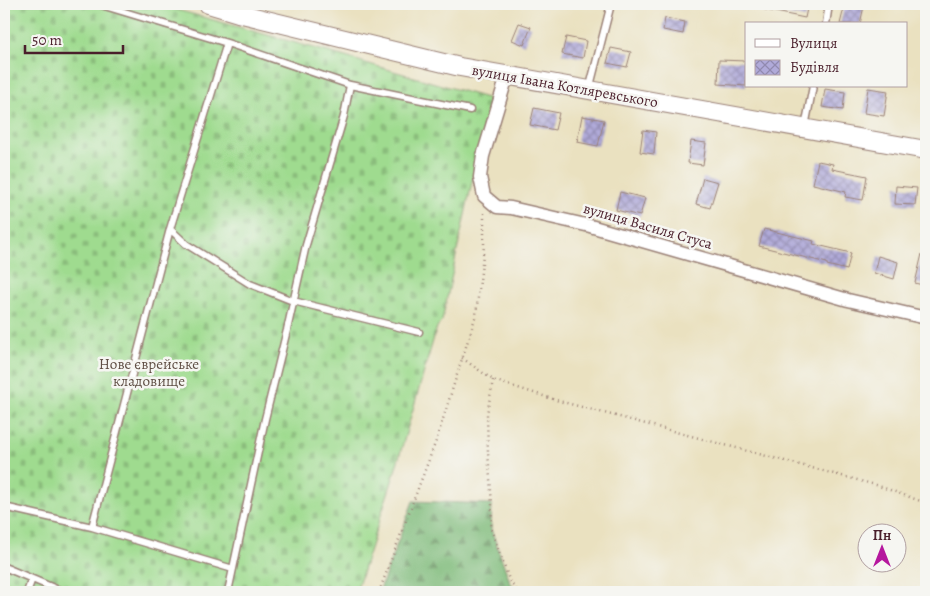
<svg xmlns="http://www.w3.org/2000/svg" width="930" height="596" font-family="Alegreya,serif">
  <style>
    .forest { fill: url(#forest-firs); stroke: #646d52 }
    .cemetery { fill: url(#cemetery-stones); stroke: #747d5d }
    .building { fill: url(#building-cross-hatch) }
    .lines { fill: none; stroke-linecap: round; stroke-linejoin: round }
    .lane-casing { stroke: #9a8076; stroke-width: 9 }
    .street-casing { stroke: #9a8076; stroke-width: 15 }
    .secondary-casing { stroke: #9a8076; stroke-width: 20 }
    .path { stroke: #9a8076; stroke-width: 2.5; stroke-dasharray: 1 4; stroke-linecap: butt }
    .lane { stroke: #fff; stroke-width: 6 }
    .street { stroke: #fff; stroke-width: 12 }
    .secondary { stroke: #fff; stroke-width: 18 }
    .labels { text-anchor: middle; stroke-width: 5; stroke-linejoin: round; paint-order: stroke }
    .street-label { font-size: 15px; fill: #4a1f2b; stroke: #f6f6f2 }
    .park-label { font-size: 15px; fill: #5f4e44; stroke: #f6f6f2 }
  </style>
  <defs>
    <pattern id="forest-firs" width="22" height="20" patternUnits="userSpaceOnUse" patternTransform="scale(1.25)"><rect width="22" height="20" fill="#7fbb7a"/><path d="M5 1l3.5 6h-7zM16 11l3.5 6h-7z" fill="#6a9764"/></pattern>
    <pattern id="cemetery-stones" width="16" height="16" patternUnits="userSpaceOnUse" patternTransform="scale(1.25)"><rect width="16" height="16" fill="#9fdb8f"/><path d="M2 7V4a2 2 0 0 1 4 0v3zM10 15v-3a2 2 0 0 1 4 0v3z" fill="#8abc7c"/></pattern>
    <pattern id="building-cross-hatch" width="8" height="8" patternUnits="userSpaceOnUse" patternTransform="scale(1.25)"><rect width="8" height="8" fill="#b0aad9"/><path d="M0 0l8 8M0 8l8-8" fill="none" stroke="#918ab0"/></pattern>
  </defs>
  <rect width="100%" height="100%" fill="#f6f6f2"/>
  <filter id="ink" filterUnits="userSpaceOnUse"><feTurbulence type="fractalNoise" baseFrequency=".02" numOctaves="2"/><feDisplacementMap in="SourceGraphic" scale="10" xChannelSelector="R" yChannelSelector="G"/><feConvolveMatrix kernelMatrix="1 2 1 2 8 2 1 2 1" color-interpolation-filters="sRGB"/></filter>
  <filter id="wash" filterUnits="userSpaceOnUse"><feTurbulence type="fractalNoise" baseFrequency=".0096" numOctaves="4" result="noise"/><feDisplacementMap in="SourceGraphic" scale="20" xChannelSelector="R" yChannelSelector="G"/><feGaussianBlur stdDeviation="1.12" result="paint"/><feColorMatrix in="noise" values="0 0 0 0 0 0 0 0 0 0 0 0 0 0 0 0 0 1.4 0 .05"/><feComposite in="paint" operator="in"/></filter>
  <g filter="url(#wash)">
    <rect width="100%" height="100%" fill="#eae1c0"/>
    <path class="forest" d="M 413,501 L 492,504 L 491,529 L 510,582 L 518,592 L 379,592 Z"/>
    <path class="cemetery" d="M 4,4 L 156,4 L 321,50 L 490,99 L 442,321 L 437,327 L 393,478 L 356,592 L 4,592 Z"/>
    <g id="blocks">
      <path class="building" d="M 762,4 L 808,4 L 805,18 L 761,9 Z
        M 845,4 L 855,4 L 864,6 L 860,24 L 840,24 Z
        M 665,18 L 685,22 L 683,34 L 663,30 Z
        M 519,23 L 531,27 L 524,45 L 512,40 Z
        M 566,37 L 586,41 L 583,58 L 562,54 Z
        M 611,48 L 631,52 L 627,67 L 607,63 Z
        M 719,60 L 746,61 L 746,86 L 718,84 Z
        M 868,88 L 888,91 L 884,116 L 864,113 Z
        M 825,89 L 845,92 L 843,110 L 822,107 Z
        M 534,108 L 559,113 L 555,130 L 530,125 Z
        M 582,116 L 604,120 L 598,146 L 577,142 Z
        M 643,130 L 656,132 L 654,154 L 640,152 Z
        M 691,141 L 706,143 L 703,165 L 688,163 Z
        M 818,161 L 833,164 L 832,169 L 867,176 L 863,200 L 845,197 L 846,192 L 813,184 Z
        M 703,178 L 718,182 L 710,208 L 696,204 Z
        M 896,186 L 917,188 L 915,205 L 895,204 Z
        M 620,192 L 645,198 L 640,216 L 616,210 Z
        M 764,229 L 814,241 L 813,244 L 851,253 L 847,270 L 827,265 L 827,263 L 759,246 Z
        M 922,254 L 926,255 L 926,286 L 915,283 Z
        M 878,256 L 898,262 L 894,279 L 874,273 Z"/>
    </g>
  </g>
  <g filter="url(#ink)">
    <use href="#blocks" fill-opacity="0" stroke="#9a8076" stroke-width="1"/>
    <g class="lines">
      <g class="lane-casing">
        <path id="lane" d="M 98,4 L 227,43 L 350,85 L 470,110
          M 826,24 L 829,4
          M 589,90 L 611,4
          M 805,127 L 813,86
          M 170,229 L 186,244 L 250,284 L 293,301 L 419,332
          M 4,507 L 92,527 L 233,569
          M 92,527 L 170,229 L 227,43
          M 4,567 L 63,592
          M 27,592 L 32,579
          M 228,592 L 265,419 L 287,330 L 306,245 L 344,116 L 350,85"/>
      </g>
      <g class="street-casing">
        <path id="street" d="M 507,76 L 483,156 L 480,177 L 484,196 L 497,207 L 511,208 L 590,226 L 848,300 L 926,318"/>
      </g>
      <g class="secondary-casing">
        <path id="secondary" d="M 208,4 L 238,13 L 460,67 L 926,150"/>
      </g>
      <path class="path" d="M 462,358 L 493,380 L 559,401 L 876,485 L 926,503
        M 493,380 L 487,414 L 488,453 L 492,504 L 491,529 L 510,582 L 518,592
        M 379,592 L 436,441 L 476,315 L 484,246 L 484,213"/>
      <use href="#lane" class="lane"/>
      <use href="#street" class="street"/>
      <use href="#secondary" class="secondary"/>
    </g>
  </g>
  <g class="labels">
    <g class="street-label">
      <text transform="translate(565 86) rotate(10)" y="5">вулиця Івана Котляревського</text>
      <text transform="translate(648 226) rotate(16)" y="5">вулиця Василя Стуса</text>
    </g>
    <g class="park-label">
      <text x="149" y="369">Нове єврейське<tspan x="149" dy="17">кладовище</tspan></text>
    </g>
  </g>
  <rect width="930" height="596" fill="none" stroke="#f6f6f2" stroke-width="20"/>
  <rect x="745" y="22" width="162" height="65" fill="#f6f6f2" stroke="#b1a0a2"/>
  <rect x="755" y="39" width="25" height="8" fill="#ffffff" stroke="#b1a0a2"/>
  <text x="790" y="48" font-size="15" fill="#4a1f2b">Вулиця</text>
  <rect x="755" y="60" width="25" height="15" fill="url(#building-cross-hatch)" stroke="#b1a0a2"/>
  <text x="790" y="72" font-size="15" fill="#4a1f2b">Будівля</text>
  <g transform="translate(882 548)"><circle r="24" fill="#f6f6f2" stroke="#b1a0a2"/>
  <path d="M0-4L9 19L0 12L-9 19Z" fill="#b5179e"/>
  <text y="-8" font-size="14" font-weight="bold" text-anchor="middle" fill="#4a1f2b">Пн</text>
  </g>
  <path d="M25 45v8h98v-8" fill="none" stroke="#4a1f2b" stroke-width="2.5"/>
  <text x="32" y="45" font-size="15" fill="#4a1f2b" stroke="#f6f6f2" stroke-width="4" paint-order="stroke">50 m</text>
</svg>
